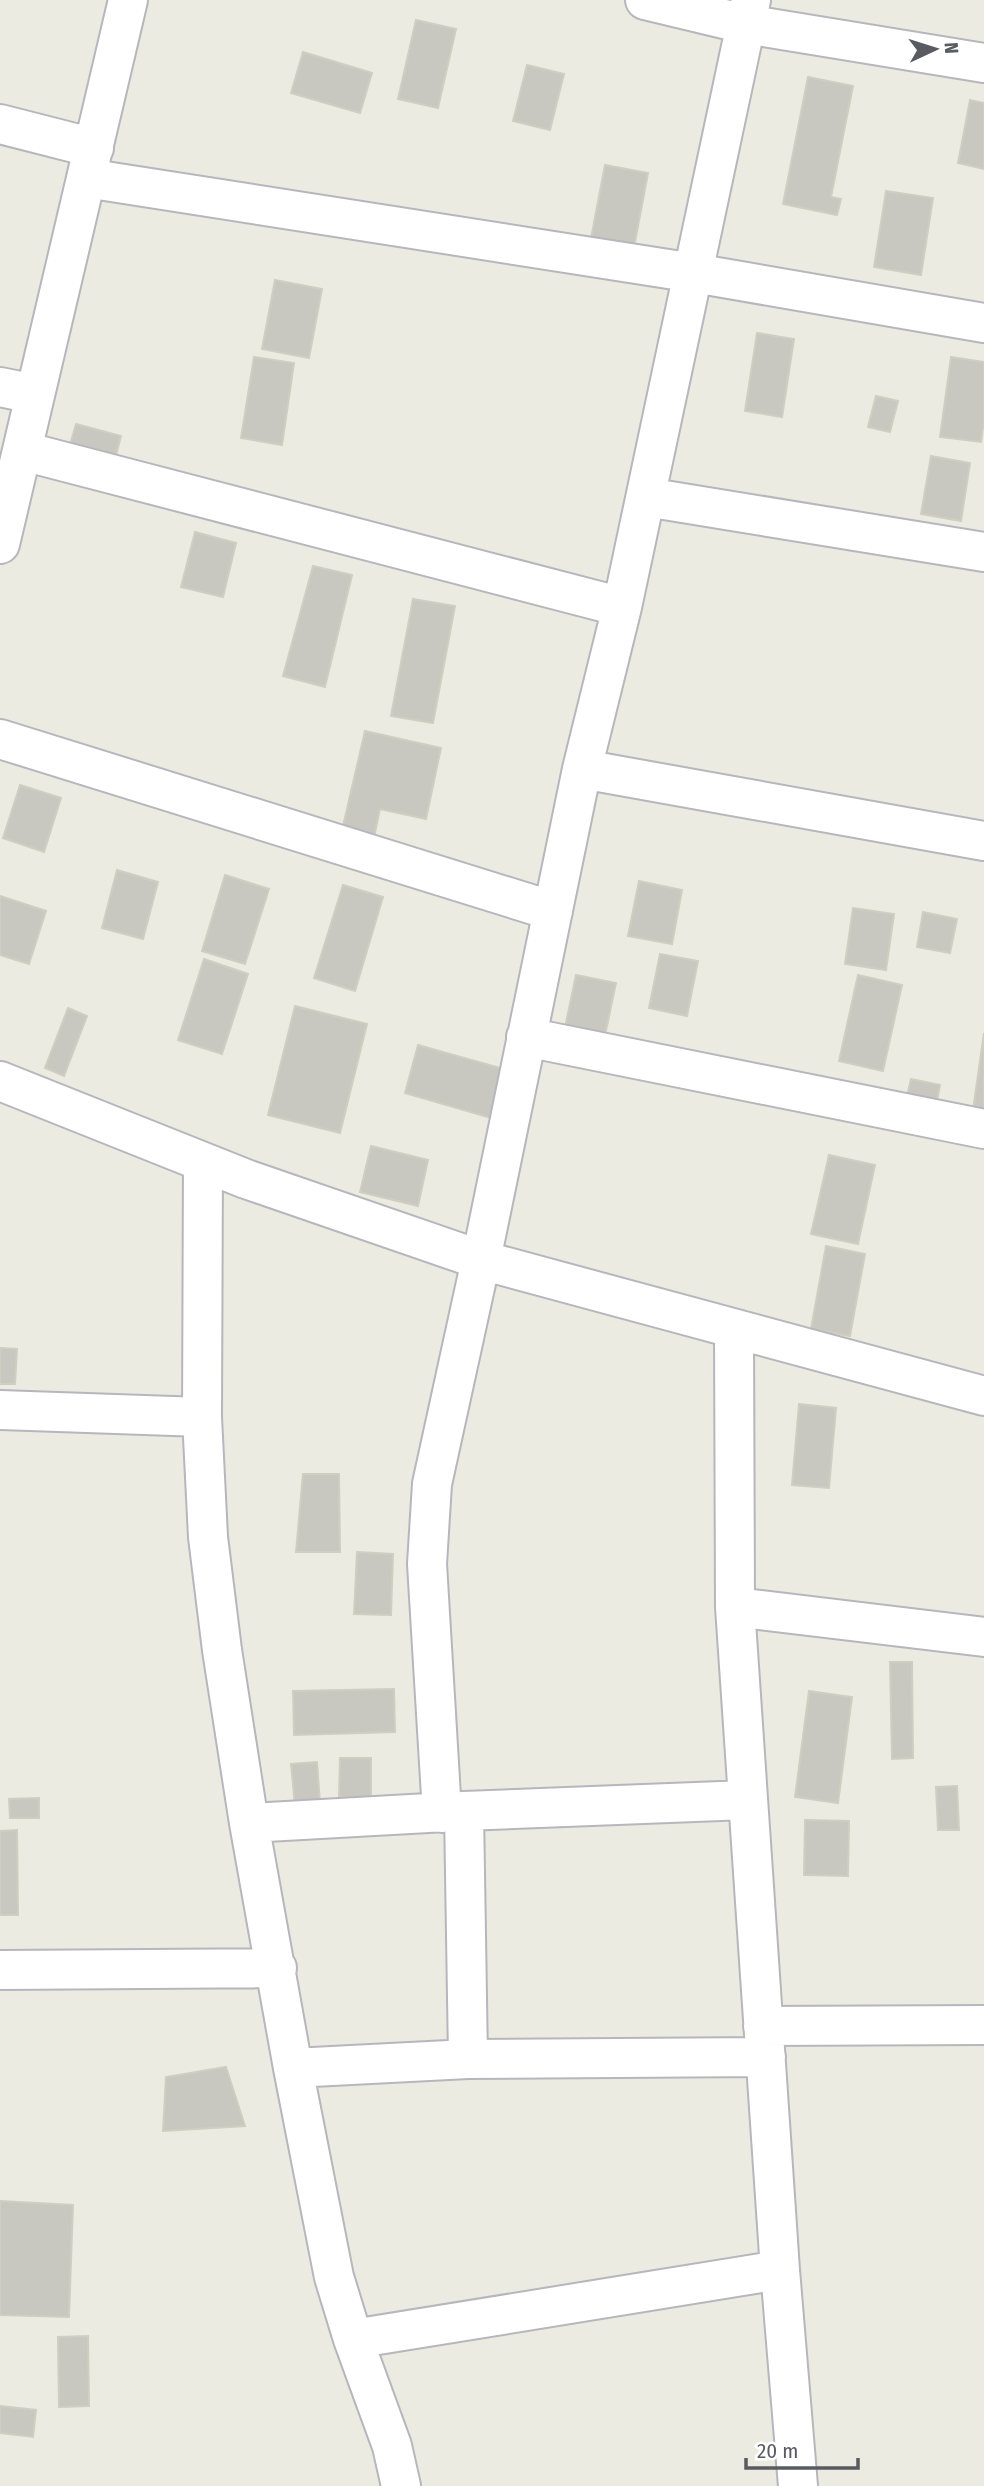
<svg xmlns="http://www.w3.org/2000/svg" width="984" height="2486" font-family="'Fira Sans Condensed',sans-serif">
  <style>
    .building { fill: #c8c8c0; stroke: #cfcec0; stroke-width: 2 }
    .lines { fill: none; stroke-linecap: round; stroke-linejoin: round }
    .street-casing { stroke: #b6b7bc; stroke-width: 42 }
    .street { stroke: #fff; stroke-width: 38 }
  </style>
  <rect width="100%" height="100%" fill="#ebebe1"/>
  <path class="building" d="M 416,20 L 456,29 L 438,108 L 398,99 Z
    M 303,52 L 372,73 L 360,113 L 291,93 Z
    M 527,65 L 564,74 L 550,130 L 513,121 Z
    M 808,77 L 853,86 L 831,197 L 841,199 L 837,215 L 783,204 Z
    M 970,100 L 984,103 L 984,169 L 958,163 Z
    M 605,165 L 648,173 L 632,258 L 589,249 Z
    M 886,191 L 933,198 L 921,275 L 874,267 Z
    M 275,280 L 322,289 L 309,358 L 262,349 Z
    M 757,333 L 794,339 L 782,417 L 745,411 Z
    M 254,357 L 294,363 L 282,445 L 241,438 Z
    M 951,357 L 984,362 L 984,421 L 981,442 L 940,437 Z
    M 876,396 L 898,401 L 890,432 L 868,427 Z
    M 76,424 L 121,436 L 114,463 L 68,452 Z
    M 931,456 L 970,463 L 961,521 L 921,514 Z
    M 195,532 L 236,543 L 223,597 L 181,587 Z
    M 313,566 L 352,575 L 325,687 L 283,676 Z
    M 413,599 L 455,606 L 433,723 L 391,716 Z
    M 365,731 L 441,748 L 426,819 L 380,809 L 372,847 L 340,839 Z
    M 20,785 L 61,798 L 44,852 L 3,838 Z
    M 117,870 L 158,882 L 143,939 L 102,928 Z
    M 225,875 L 269,889 L 245,964 L 202,951 Z
    M 639,881 L 682,890 L 672,944 L 628,936 Z
    M 343,885 L 383,897 L 355,991 L 314,978 Z
    M 0,896 L 46,911 L 29,964 L 0,955 Z
    M 853,908 L 894,914 L 886,970 L 845,964 Z
    M 923,912 L 957,919 L 950,953 L 917,947 Z
    M 660,954 L 698,961 L 687,1016 L 649,1008 Z
    M 204,959 L 248,974 L 222,1054 L 178,1040 Z
    M 576,975 L 616,983 L 603,1045 L 563,1037 Z
    M 858,975 L 902,985 L 883,1071 L 839,1061 Z
    M 295,1006 L 367,1024 L 340,1133 L 268,1115 Z
    M 68,1008 L 87,1016 L 64,1076 L 45,1068 Z
    M 984,1033 L 984,1119 L 972,1117 Z
    M 418,1045 L 511,1071 L 498,1120 L 405,1093 Z
    M 911,1079 L 940,1085 L 935,1111 L 905,1105 Z
    M 371,1146 L 428,1160 L 418,1206 L 360,1192 Z
    M 829,1155 L 875,1165 L 858,1244 L 811,1234 Z
    M 826,1246 L 865,1254 L 850,1336 L 811,1329 Z
    M 0,1348 L 17,1349 L 15,1384 L 0,1384 Z
    M 799,1404 L 836,1408 L 829,1488 L 792,1485 Z
    M 303,1474 L 339,1474 L 340,1552 L 296,1552 Z
    M 357,1552 L 393,1554 L 391,1615 L 354,1614 Z
    M 890,1662 L 912,1662 L 913,1758 L 892,1759 Z
    M 394,1689 L 395,1732 L 294,1735 L 293,1691 Z
    M 809,1691 L 852,1697 L 838,1803 L 795,1797 Z
    M 340,1758 L 371,1758 L 371,1797 L 339,1797 Z
    M 317,1762 L 320,1803 L 295,1806 L 291,1764 Z
    M 957,1786 L 959,1830 L 938,1830 L 936,1787 Z
    M 39,1798 L 39,1818 L 10,1818 L 9,1799 Z
    M 805,1820 L 849,1821 L 848,1876 L 804,1875 Z
    M 17,1830 L 18,1915 L 0,1915 L 0,1831 Z
    M 226,2067 L 245,2126 L 163,2131 L 166,2077 Z
    M 0,2201 L 73,2205 L 69,2317 L 0,2315 Z
    M 88,2336 L 89,2406 L 59,2407 L 58,2337 Z
    M 0,2406 L 36,2410 L 33,2437 L 0,2433 Z"/>
  <g class="lines">
    <g class="street-casing">
      <path id="street" d="M 645,0 L 745,24 L 984,63
        M 0,124 L 94,148
        M 86,178 L 694,273 L 984,323
        M 0,387 L 35,394
        M 23,451 L 622,607
        M 646,497 L 984,552
        M 0,544 L 128,0
        M 0,739 L 553,911
        M 582,769 L 984,841
        M 526,1037 L 984,1129
        M 0,1081 L 246,1179 L 481,1260 L 984,1396
        M 203,1163 L 202,1417 L 208,1537 L 222,1650 L 249,1823 L 293,2068 L 334,2277 L 353,2339 L 392,2446 L 401,2486
        M 734,1329 L 735,1607 L 780,2270 L 798,2486
        M 0,1410 L 202,1417
        M 735,1607 L 984,1637
        M 464,1811 L 468,2059
        M 442,1813 L 427,1564 L 432,1484 L 481,1260 L 582,769 L 622,607 L 751,0
        M 249,1823 L 464,1811 L 747,1800
        M 0,1970 L 277,1968
        M 763,2026 L 984,2025
        M 293,2068 L 468,2059 L 766,2057
        M 353,2339 L 780,2270"/>
    </g>
    <use href="#street" class="street"/>
  </g>
  <g transform="translate(935 49) rotate(86)" stroke="#ffffff" stroke-width="5" paint-order="stroke">
  <path d="M0-5L12 26L0 18L-12 26Z" fill="#595b60"/>
  <text y="-10" font-size="19" font-weight="bold" text-anchor="middle" fill="#595b60">N</text>
  </g>
  <path d="M746 2458v10h112v-10" fill="none" stroke="#595b60" stroke-width="3.5"/>
  <text x="757" y="2458" font-size="21" fill="#595b60" stroke="#ffffff" stroke-width="5" paint-order="stroke">20 m</text>
</svg>
